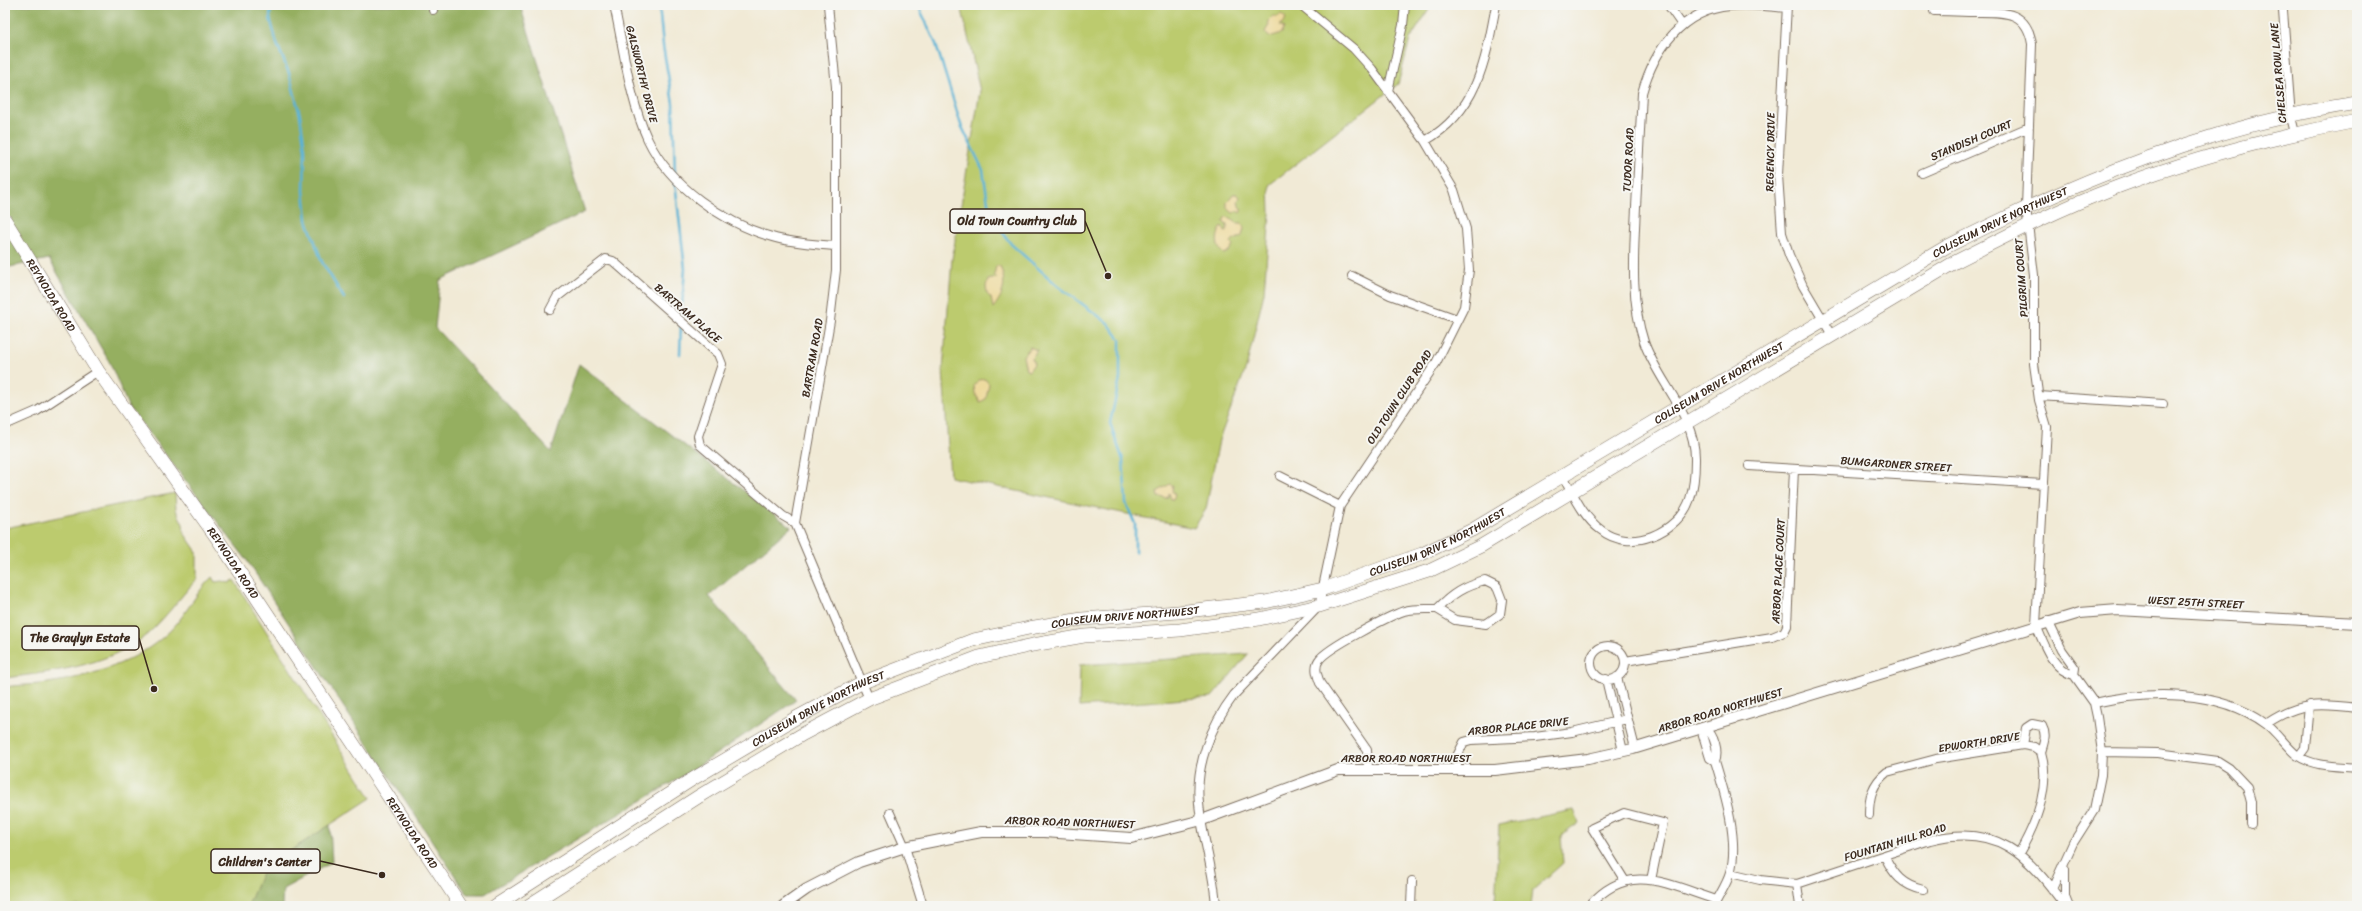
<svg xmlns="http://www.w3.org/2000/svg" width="2362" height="911" font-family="Sriracha,sans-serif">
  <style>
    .green { fill: #bccb6e; stroke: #7c7a46 }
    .forest { fill: #95af61; stroke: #686c40 }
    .sand { fill: #eeda9e; stroke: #94825e }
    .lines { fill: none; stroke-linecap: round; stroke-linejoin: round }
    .stream { stroke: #58b3d6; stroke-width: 2.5 }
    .minor-casing { stroke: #7b6d5e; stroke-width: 10 }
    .tertiary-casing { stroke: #7b6d5e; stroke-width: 12 }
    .primary-casing { stroke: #7b6d5e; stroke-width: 14 }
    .minor { stroke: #fff; stroke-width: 8 }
    .tertiary { stroke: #fff; stroke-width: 10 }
    .primary { stroke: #fff; stroke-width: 13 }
    .labels { text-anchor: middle; stroke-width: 4; stroke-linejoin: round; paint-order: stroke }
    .street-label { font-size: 11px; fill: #3b2a1e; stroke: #f6f6f2 }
    .leader { fill: none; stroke: #3b2a1e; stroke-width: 1.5 }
    .callout-dot { fill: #3b2a1e; stroke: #f6f6f2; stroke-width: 1.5 }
    .callout { fill: #f6f6f2; stroke: #3b2a1e; stroke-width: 1.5 }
    .callout-label { font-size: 12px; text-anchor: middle; font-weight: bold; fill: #3b2a1e }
  </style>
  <rect width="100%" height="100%" fill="#f6f6f2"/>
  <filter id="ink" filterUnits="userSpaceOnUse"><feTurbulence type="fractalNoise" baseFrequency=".025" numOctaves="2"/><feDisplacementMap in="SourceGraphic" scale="8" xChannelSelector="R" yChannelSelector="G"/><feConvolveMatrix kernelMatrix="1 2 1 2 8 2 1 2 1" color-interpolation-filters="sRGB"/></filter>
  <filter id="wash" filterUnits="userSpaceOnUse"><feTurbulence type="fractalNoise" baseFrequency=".012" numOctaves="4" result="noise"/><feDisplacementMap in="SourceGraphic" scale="16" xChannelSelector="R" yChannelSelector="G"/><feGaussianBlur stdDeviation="0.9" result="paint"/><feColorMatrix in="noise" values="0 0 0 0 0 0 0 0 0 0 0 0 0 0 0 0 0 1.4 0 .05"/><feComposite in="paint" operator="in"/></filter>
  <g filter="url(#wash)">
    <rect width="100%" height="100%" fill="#f1ead6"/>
    <path class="green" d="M 961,5 L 1432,5 L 1410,39 L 1398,84 L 1269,185 L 1270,213 L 1264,293 L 1246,368 L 1219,440 L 1206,509 L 1194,528 L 950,477 L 943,370 L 952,259 L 980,91 Z
      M 175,493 L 176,510 L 183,524 L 184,533 L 197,552 L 197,579 C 180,597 159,627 140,640 C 100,667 52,672 5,678 L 5,528 Z
      M 212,577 L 215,582 L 222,581 L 229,583 L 234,580 L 371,798 L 264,868 L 248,906 L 5,906 L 5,687 C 17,685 29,685 41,684 C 84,678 129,666 162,638 C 184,621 193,595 212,577 Z
      M 1248,654 L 1212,697 L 1079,707 L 1080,665 Z
      M 1574,810 L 1579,823 L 1561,836 L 1563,863 L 1533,890 L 1531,906 L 1495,906 L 1499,825 Z"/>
    <path class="forest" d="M 5,5 L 520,5 L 585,212 L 440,280 L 435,328 L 551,452 L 579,364 L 791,527 L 709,596 L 796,700 L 688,773 L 485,894 L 467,894 L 246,559 L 128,406 L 110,363 L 49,259 L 5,268 Z
      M 330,825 L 332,862 L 283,889 L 282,906 L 248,906 L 264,868 Z"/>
    <path class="sand" d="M 1281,14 L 1286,18 L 1280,26 L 1284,27 L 1282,33 L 1269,37 L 1265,32 L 1269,25 L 1268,21 L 1274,15 L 1276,17 Z
      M 1233,194 L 1237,194 L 1240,197 L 1238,203 L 1242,209 L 1240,213 L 1237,211 L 1233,213 L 1227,208 L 1227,202 Z
      M 1226,216 L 1237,223 L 1242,223 L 1244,228 L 1242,236 L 1231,242 L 1233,245 L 1229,251 L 1224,254 C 1215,248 1216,234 1222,227 L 1225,231 L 1227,231 L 1227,225 L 1223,222 Z
      M 996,266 L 1000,266 C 1007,283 1004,294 993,308 L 991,298 L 987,294 L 986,286 L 988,280 L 997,278 L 994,275 Z
      M 1030,347 L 1037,350 L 1032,358 L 1034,364 L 1029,371 L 1026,370 L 1023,356 Z
      M 985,379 L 989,384 L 986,399 L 980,402 L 975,393 L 974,386 L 979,380 Z
      M 1170,484 L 1173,486 L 1172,491 L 1175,495 L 1173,499 L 1171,499 L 1169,493 L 1167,498 L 1158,497 L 1157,492 Z"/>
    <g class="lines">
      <path class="stream" d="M 271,5 L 270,18 L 277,44 L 289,73 L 300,115 L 305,150 L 304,191 L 307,220 L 322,262 L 344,298
        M 659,5 L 663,46 L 673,103 L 675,175
        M 918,5 L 936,44 L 961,125 L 983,170 L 990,215 L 1011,244 L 1058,286 L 1108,323 L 1120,339 L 1120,378 L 1110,423 L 1123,460 L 1126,503 L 1135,524 L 1135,552
        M 675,182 L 685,269 L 681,318
        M 680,354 L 681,323"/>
    </g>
  </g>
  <g filter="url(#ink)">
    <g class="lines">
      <g class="minor-casing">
        <path id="minor" d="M 433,5 L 433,10
          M 614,5 C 624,49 629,99 648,140 C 670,186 724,223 772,237 C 792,243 814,244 834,246
          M 828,5 L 836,87 L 836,270 L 830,321 L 795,523 L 869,699
          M 1668,5 L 1682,25
          M 1787,5 L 1778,175 L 1782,233 L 1789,255 L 1803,286 L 1832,335
          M 1934,11 C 1948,11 1963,12 1978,12 C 2005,12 2027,11 2032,44 L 2026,207 L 2034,275 L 2034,364 L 2039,400 L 2047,427 L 2036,625 C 2044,644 2052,670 2074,675 L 2094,703 L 2097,717 L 2102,752 L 2101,775 L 2094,810 L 2073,843 L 2052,889
          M 2283,11 L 2291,117 L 2295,133
          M 1388,91 L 1403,25 L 1405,5
          M 1425,141 C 1478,111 1486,59 1496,5
          M 1922,173 L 2029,127
          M 1352,276 L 1390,295 L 1457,319
          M 550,310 L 557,297 L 606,259 L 613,261 L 718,354 L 722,364 L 698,436 L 700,445 L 783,516 L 795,523
          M 2039,396 L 2163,404
          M 5,425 L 37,411 L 98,371
          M 1749,466 L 2043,484
          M 1280,476 L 1340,506
          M 1563,476 C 1574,495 1583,517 1601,530 C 1630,554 1679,532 1690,499 C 1694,487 1695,472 1695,460 C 1696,416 1658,382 1644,342 C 1630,299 1634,252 1636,207 C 1638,169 1640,131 1642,93 C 1654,50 1682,10 1730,6 C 1749,4 1768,6 1786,8
          M 1485,581 L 1497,587 L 1502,600 L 1500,614 L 1486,624 L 1455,620 L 1437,609 C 1452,594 1464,586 1485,581 Z
          M 2048,621 L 2062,650 L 2075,668 L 2074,675
          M1591 663a17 17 0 1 1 34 0a17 17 0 1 1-34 0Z
          M 1625,661 L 1772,637 L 1784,632 L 1787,626 L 1794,469
          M 1617,677 L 1635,748
          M 1606,679 L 1623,751
          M 2094,703 C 2148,691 2218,689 2266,724 C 2278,733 2286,747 2298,756 C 2314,767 2339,766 2357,768
          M 2266,724 C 2298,702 2320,703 2357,708
          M 2023,745 L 2026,728 L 2032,724 L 2042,726 C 2047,735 2044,742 2041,752
          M 2102,752 L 2158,753 L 2218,761 L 2229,768 L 2247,787 L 2251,802 L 2251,824
          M 2299,756 L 2305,748 L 2309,705
          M 1368,768 L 1367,750 L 1320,683 C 1317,675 1314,667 1319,660 C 1327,648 1389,616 1404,611 C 1414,608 1426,609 1437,609
          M 1457,770 L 1457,756 L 1464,742 L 1471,740 L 1535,737 L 1572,732 L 1627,719
          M 890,813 L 905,847 L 923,906
          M 1869,815 C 1869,797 1872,784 1887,772 L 1936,759 L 2023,745 L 2034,747 L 2041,752 C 2051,786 2036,824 2019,853
          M 1885,857 C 1894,875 1902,885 1923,890
          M 2065,869 L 2065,896 L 2069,906
          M 1730,873 L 1760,880 L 1797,884 L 1930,840 C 1997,823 2027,854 2065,906
          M 1625,881 L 1592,828 L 1624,813 L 1663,823 L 1651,880
          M 1797,884 L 1800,906
          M 1216,906 C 1214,869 1202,839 1199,803 C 1195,766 1211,725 1234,695 L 1319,606 L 1340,506 L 1436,363 L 1464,307 L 1469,270 L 1466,229 L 1454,190 L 1425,141 L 1372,69 L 1354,49 L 1301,5
          M 1411,906 L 1412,881
          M 1589,906 C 1629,860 1668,885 1717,900
          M 1714,906 C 1719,895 1727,884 1730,873 C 1740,841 1724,791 1715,761 C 1719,751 1714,734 1706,728 L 1703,735 L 1710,758 L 1715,761"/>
      </g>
      <g class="tertiary-casing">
        <path id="tertiary" d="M 783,906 L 807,889 L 859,862 L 905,847 L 981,832 L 1044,832 L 1131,838 L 1202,820 L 1338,770 L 1495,770 L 1588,759 L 1633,749 L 2080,613 L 2118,610 L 2357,623"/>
      </g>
      <g class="primary-casing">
        <g id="primary">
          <path id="s1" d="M 5,220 L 98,371 L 217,538 L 461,906"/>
          <path id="s2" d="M 495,906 L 691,780 L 794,719 L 861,683 L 973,640 L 1029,628 L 1082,619 L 1178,612 L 1265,602 L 1323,589 L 1422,554 L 1472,530 L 1946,247 C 2076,181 2212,125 2357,103"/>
          <path d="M 528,906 L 701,795 L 803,734 L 869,699 L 979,657 L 1033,645 L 1084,636 L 1180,630 L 1259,619 L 1319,606 L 1429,571 L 1481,546 L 1955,262 C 2008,235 2061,208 2117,187 C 2195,157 2275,137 2357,121"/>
        </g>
      </g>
      <use href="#minor" class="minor"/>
      <use href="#tertiary" class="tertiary"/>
      <use href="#primary" class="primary"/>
    </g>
  </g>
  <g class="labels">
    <g class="street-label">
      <text transform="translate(2278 73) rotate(-95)" y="4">CHELSEA ROW LANE</text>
      <text transform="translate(642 74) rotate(76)" y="4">GALSWORTHY DRIVE</text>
      <text transform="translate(1971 140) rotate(-23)" y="4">STANDISH COURT</text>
      <text transform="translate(1770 152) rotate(-89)" y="4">REGENCY DRIVE</text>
      <text transform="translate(1628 160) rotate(-87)" y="4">TUDOR ROAD</text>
      <text dy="4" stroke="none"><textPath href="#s2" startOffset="1675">COLISEUM DRIVE NORTHWEST</textPath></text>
      <text transform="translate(2021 278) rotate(-94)" y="4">PILGRIM COURT</text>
      <text dy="4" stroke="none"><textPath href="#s1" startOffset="88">REYNOLDA ROAD</textPath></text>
      <text transform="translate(688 313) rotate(41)" y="4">BARTRAM PLACE</text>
      <text transform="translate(812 358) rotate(-80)" y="4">BARTRAM ROAD</text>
      <text dy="4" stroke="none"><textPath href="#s2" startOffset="1351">COLISEUM DRIVE NORTHWEST</textPath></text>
      <text transform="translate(1399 397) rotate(-57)" y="4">OLD TOWN CLUB ROAD</text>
      <text transform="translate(1896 464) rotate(4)" y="4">BUMGARDNER STREET</text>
      <text dy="4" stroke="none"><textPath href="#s2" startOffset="1027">COLISEUM DRIVE NORTHWEST</textPath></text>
      <text dy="4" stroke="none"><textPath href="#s1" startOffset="412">REYNOLDA ROAD</textPath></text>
      <text transform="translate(1778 571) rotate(-87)" y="4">ARBOR PLACE COURT</text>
      <text transform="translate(2196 602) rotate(3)" y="4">WEST 25TH STREET</text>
      <text dy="4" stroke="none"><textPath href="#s2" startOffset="703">COLISEUM DRIVE NORTHWEST</textPath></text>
      <text dy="4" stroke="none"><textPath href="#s2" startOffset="379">COLISEUM DRIVE NORTHWEST</textPath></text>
      <text transform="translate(1720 710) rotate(-17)" y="4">ARBOR ROAD NORTHWEST</text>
      <text transform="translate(1518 726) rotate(-6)" y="4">ARBOR PLACE DRIVE</text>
      <text transform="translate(1979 742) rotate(-9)" y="4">EPWORTH DRIVE</text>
      <text x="1406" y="762">ARBOR ROAD NORTHWEST</text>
      <text transform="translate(1070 822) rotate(2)" y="4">ARBOR ROAD NORTHWEST</text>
      <text dy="4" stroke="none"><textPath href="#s1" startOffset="736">REYNOLDA ROAD</textPath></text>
      <text transform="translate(1895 842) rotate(-17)" y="4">FOUNTAIN HILL ROAD</text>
    </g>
  </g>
  <path class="leader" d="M1108 276L1085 221M154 689L139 638M382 875L320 861"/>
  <g class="callout-dot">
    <circle cx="1108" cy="276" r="4"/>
    <circle cx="154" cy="689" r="4"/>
    <circle cx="382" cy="875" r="4"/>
  </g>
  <g class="callout">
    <rect x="950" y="209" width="135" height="24" rx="4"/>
    <rect x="22" y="626" width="117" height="24" rx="4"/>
    <rect x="211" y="849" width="109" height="24" rx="4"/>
  </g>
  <g class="callout-label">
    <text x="1017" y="225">Old Town Country Club</text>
    <text x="80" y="642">The Graylyn Estate</text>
    <text x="265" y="866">Children's Center</text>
  </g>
  <rect width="2362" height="911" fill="none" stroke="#f6f6f2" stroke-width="20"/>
</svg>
